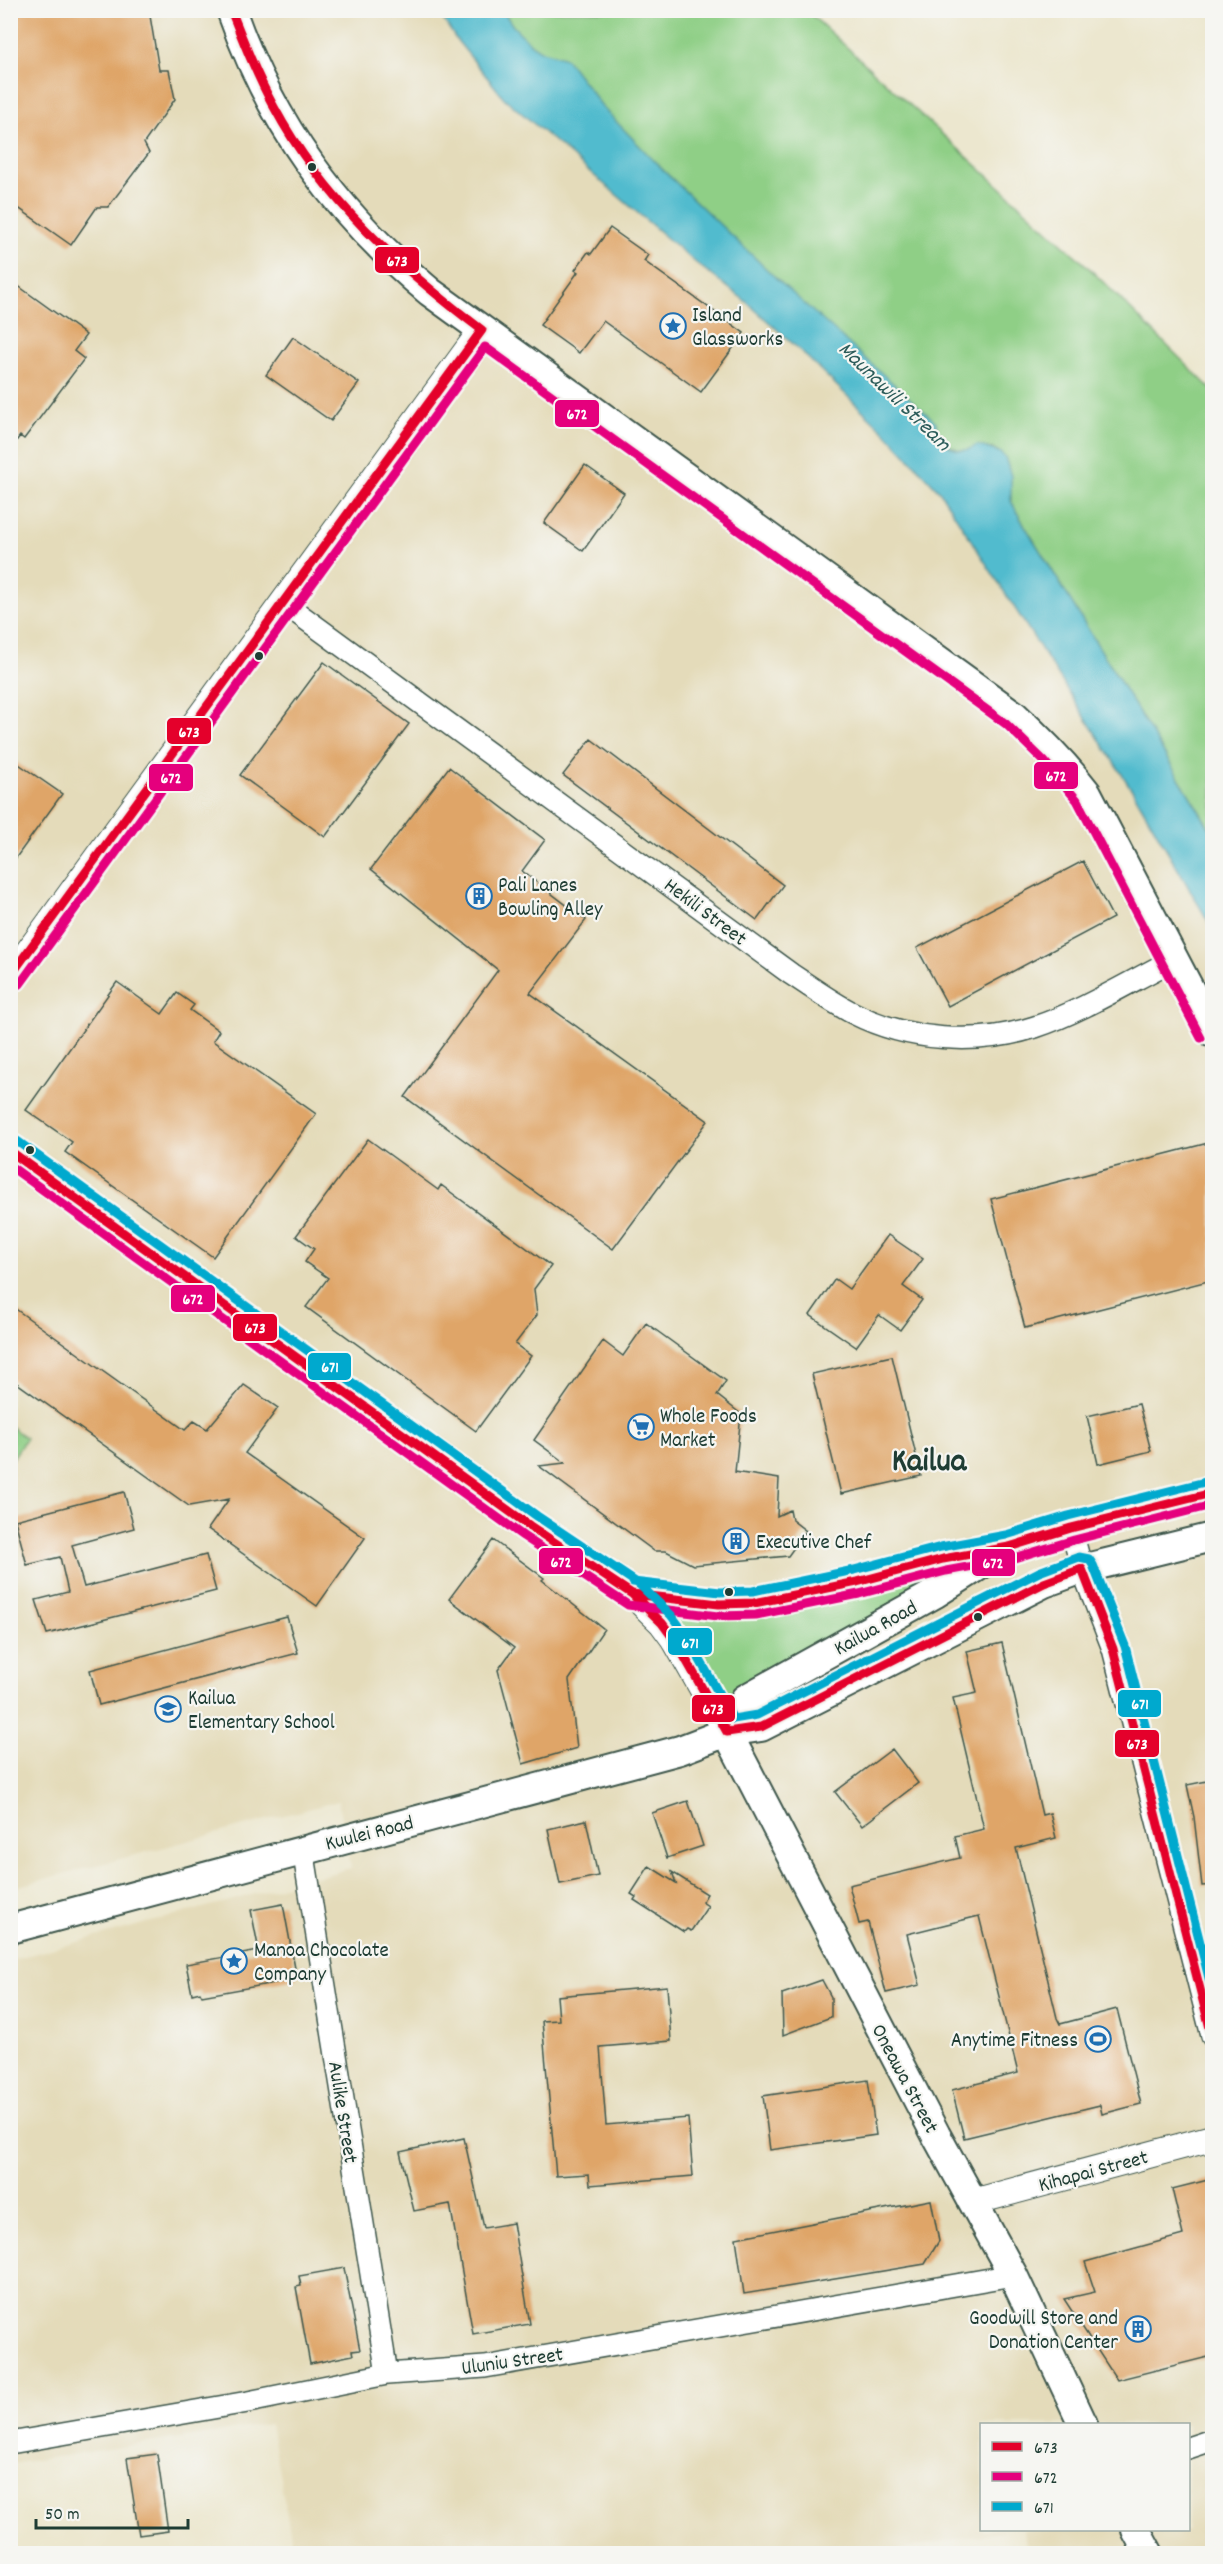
<svg xmlns="http://www.w3.org/2000/svg" width="1223" height="2564" font-family="Dekko,sans-serif">
  <style>
    .built { fill: #e4dbba }
    .green { fill: #8fcf86; stroke: #57865d; stroke-width: 1.5 }
    .water { fill: #51bbce; stroke: #387c81; stroke-width: 1.5 }
    .building { fill: #dfa568 }
    .lines { fill: none; stroke-linecap: round; stroke-linejoin: round }
    .minor-casing { stroke: #3e564b; stroke-width: 24 }
    .tertiary-casing { stroke: #3e564b; stroke-width: 28 }
    .secondary-casing { stroke: #3e564b; stroke-width: 32 }
    .minor { stroke: #fff; stroke-width: 21 }
    .tertiary { stroke: #fff; stroke-width: 26 }
    .secondary { stroke: #fff; stroke-width: 28 }
    .bus-1-casing { stroke: #f6f6f2; stroke-width: 14 }
    .bus-2-casing { stroke: #f6f6f2; stroke-width: 14 }
    .bus-3-casing { stroke: #f6f6f2; stroke-width: 14 }
    .bus-1 { stroke: #e4002b; stroke-width: 9 }
    .bus-2 { stroke: #e5007d; stroke-width: 9 }
    .bus-3 { stroke: #00a9ce; stroke-width: 9 }
    .bus-dot { fill: #1f3d34; stroke: #f6f6f2; stroke-width: 2 }
    .labels { text-anchor: middle; stroke-width: 4.5; stroke-linejoin: round; paint-order: stroke }
    .poi-label { font-size: 21px; fill: #1f3d34; stroke: #f6f6f2; text-anchor: start }
    .street-label { font-size: 21px; fill: #1f3d34; stroke: #f6f6f2 }
    .water-label { font-size: 22px; font-style: italic; fill: #2c5c5a; stroke: #f6f6f2 }
    .town-label { font-size: 33px; font-weight: bold; fill: #1f3d34; stroke: #f6f6f2 }
    .line-badge { stroke: #f6f6f2; stroke-width: 2 }
    .badge-label { font-size: 16px; text-anchor: middle; font-weight: bold; fill: #fff }
  </style>
  <rect width="100%" height="100%" fill="#f6f6f2"/>
  <filter id="ink" filterUnits="userSpaceOnUse"><feTurbulence type="fractalNoise" baseFrequency=".0167" numOctaves="2"/><feDisplacementMap in="SourceGraphic" scale="12" xChannelSelector="R" yChannelSelector="G"/><feConvolveMatrix kernelMatrix="1 2 1 2 8 2 1 2 1" color-interpolation-filters="sRGB"/></filter>
  <filter id="wash" filterUnits="userSpaceOnUse"><feTurbulence type="fractalNoise" baseFrequency=".008" numOctaves="4" result="noise"/><feDisplacementMap in="SourceGraphic" scale="24" xChannelSelector="R" yChannelSelector="G"/><feGaussianBlur stdDeviation="1.35" result="paint"/><feColorMatrix in="noise" values="0 0 0 0 0 0 0 0 0 0 0 0 0 0 0 0 0 1.4 0 .05"/><feComposite in="paint" operator="in"/></filter>
  <g filter="url(#wash)">
    <rect width="100%" height="100%" fill="#ece7cf"/>
    <path class="built" d="M 11,11 L 438,11 L 456,39 L 504,98 L 696,263 L 743,299 L 790,341 L 886,433 L 940,492 L 1134,793 L 1212,928 L 1212,2553 L 1027,2553 L 1024,2530 L 1188,2530 L 1188,2424 L 982,2424 L 982,2530 L 1009,2530 L 877,2554 L 294,2553 L 270,2424 L 11,2464 L 11,1960 L 351,1868 L 338,1801 L 11,1888 Z"/>
    <path class="green" d="M 503,11 L 807,11 L 1088,267 L 1212,390 L 1212,832 L 1020,518 C 1017,513 1013,506 1011,501 C 1008,486 1013,473 1005,459 C 989,431 962,471 937,432 C 855,352 771,275 689,195 C 646,154 598,112 567,60 C 560,55 552,55 544,52 C 527,46 511,26 503,11 Z
      M 11,1427 L 26,1438 L 11,1461 Z
      M 1009,1547 L 748,1697 L 727,1732 L 650,1610 L 719,1604 Z"/>
    <path class="water" d="M 438,11 L 503,11 L 513,26 L 531,44 L 542,51 L 563,57 L 567,60 L 604,109 L 665,172 L 779,281 L 936,422 C 937,444 958,458 977,445 L 999,452 L 1005,457 L 1011,476 L 1011,501 L 1020,518 L 1212,832 L 1212,928 L 1134,793 L 940,492 L 886,433 L 790,341 L 743,299 L 696,263 L 504,98 L 456,39 Z"/>
    <g id="blocks">
      <path class="building" d="M 10,10 L 149,10 L 159,70 L 169,70 L 175,99 L 144,143 L 149,153 L 108,207 L 97,207 L 71,245 L 10,202 Z
        M 610,228 L 648,255 L 644,261 L 744,333 L 701,392 L 603,321 L 579,353 L 540,325 L 578,272 L 575,270 L 588,252 L 591,254 Z
        M 10,280 L 86,335 L 74,351 L 84,359 L 24,439 L 20,436 L 10,449 Z
        M 293,337 L 359,383 L 331,421 L 266,375 Z
        M 585,465 L 624,493 L 583,551 L 544,523 Z
        M 324,662 L 409,724 L 325,837 L 240,775 Z
        M 591,739 L 783,885 L 757,920 L 563,775 Z
        M 10,758 L 62,794 L 10,866 Z
        M 449,767 L 545,840 L 522,871 L 586,920 L 530,993 L 708,1121 L 613,1249 L 405,1097 L 498,970 L 371,869 Z
        M 1083,861 L 1113,918 L 948,1006 L 917,948 Z
        M 117,982 L 162,1014 L 177,993 L 194,1005 L 190,1010 L 219,1031 L 213,1041 L 316,1114 L 213,1257 L 65,1152 L 72,1142 L 26,1110 Z
        M 368,1139 L 438,1190 L 441,1185 L 551,1266 L 534,1289 L 537,1315 L 515,1344 L 531,1356 L 476,1431 L 306,1307 L 328,1278 L 305,1262 L 314,1249 L 296,1236 Z
        M 1212,1142 L 1212,1280 L 1025,1328 L 991,1199 Z
        M 888,1235 L 923,1259 L 903,1286 L 922,1300 L 900,1330 L 879,1315 L 856,1347 L 810,1315 L 835,1279 L 849,1289 Z
        M 10,1305 L 185,1430 L 194,1421 L 207,1429 L 244,1385 L 278,1408 L 245,1453 L 365,1538 L 317,1606 L 208,1529 L 229,1499 L 189,1506 L 10,1378 Z
        M 646,1323 L 726,1381 L 717,1395 L 741,1414 L 735,1472 L 779,1479 L 777,1516 L 790,1510 L 792,1520 L 806,1531 L 788,1556 L 693,1565 L 666,1551 L 654,1551 L 539,1466 L 565,1463 L 534,1440 L 603,1341 L 623,1356 Z
        M 892,1356 L 921,1476 L 841,1494 L 812,1374 Z
        M 1139,1404 L 1151,1451 L 1098,1464 L 1087,1416 Z
        M 124,1492 L 134,1528 L 72,1545 L 84,1587 L 206,1555 L 216,1591 L 47,1634 L 36,1600 L 68,1592 L 60,1557 L 27,1565 L 15,1520 Z
        M 493,1540 L 544,1578 L 542,1580 L 604,1629 L 569,1680 L 577,1748 L 523,1764 L 498,1670 L 514,1648 L 449,1599 Z
        M 287,1617 L 298,1653 L 99,1705 L 90,1670 Z
        M 1002,1643 L 1042,1815 L 1050,1813 L 1056,1838 L 1016,1848 L 1057,2018 L 1060,2024 L 1117,2009 L 1141,2104 L 1102,2114 L 1100,2105 L 964,2138 L 952,2090 L 1018,2073 L 979,1916 L 907,1934 L 920,1985 L 886,1993 L 868,1922 L 859,1924 L 849,1885 L 960,1858 L 955,1836 L 984,1829 L 953,1698 L 977,1693 L 967,1651 Z
        M 892,1749 L 918,1783 L 862,1826 L 835,1792 Z
        M 1212,1780 L 1212,1885 L 1202,1886 L 1194,1817 L 1187,1785 Z
        M 688,1801 L 703,1846 L 667,1858 L 652,1813 Z
        M 586,1820 L 598,1876 L 560,1884 L 548,1829 Z
        M 649,1866 L 676,1883 L 672,1872 L 707,1894 L 702,1902 L 708,1906 L 691,1931 L 687,1929 L 684,1932 L 634,1900 L 636,1897 L 631,1894 Z
        M 283,1904 L 297,1979 L 202,1996 L 200,1992 L 192,1994 L 186,1964 L 259,1951 L 251,1910 Z
        M 822,1980 L 831,1997 L 831,2017 L 783,2035 L 782,1994 Z
        M 667,1986 L 671,2041 L 600,2047 L 606,2125 L 688,2118 L 693,2176 L 590,2185 L 589,2174 L 556,2176 L 542,2021 L 559,2020 L 557,1996 Z
        M 868,2080 L 876,2135 L 770,2150 L 763,2096 Z
        M 464,2138 L 484,2228 L 513,2223 L 530,2324 L 473,2334 L 450,2204 L 414,2211 L 400,2152 Z
        M 1212,2179 L 1212,2356 L 1117,2380 L 1064,2299 L 1095,2292 L 1085,2262 L 1183,2235 L 1172,2189 Z
        M 931,2200 L 939,2241 L 925,2264 L 744,2294 L 736,2238 Z
        M 344,2268 L 360,2350 L 352,2351 L 353,2355 L 310,2364 L 296,2287 L 301,2286 L 299,2276 Z
        M 157,2454 L 168,2531 L 139,2535 L 127,2458 Z"/>
    </g>
  </g>
  <g filter="url(#ink)">
    <use href="#blocks" fill-opacity="0" stroke="#3e564b" stroke-width="1.5"/>
    <g class="lines">
      <g class="minor-casing">
        <path id="minor" d="M 285,604 L 791,974 C 811,987 831,1002 853,1013 C 908,1041 977,1046 1035,1027 C 1081,1012 1131,981 1175,959
          M 1071,1528 L 1082,1569 L 1113,1649 L 1212,2036
          M 303,1849 L 387,2374
          M 10,2443 L 248,2402 L 387,2374 L 485,2367 L 1013,2275
          M 1188,2448 L 1212,2440"/>
      </g>
      <g class="tertiary-casing">
        <path id="tertiary" d="M 10,977 L 482,330
          M 10,1151 L 530,1526 L 632,1594 L 662,1623 L 676,1642 L 727,1732
          M 973,2202 L 1212,2138"/>
      </g>
      <g class="secondary-casing">
        <path id="secondary" d="M 231,10 C 272,126 337,214 430,292 L 1014,715 C 1042,741 1064,763 1087,793 L 1212,1032
          M 632,1594 L 719,1604 L 754,1603 L 995,1549
          M 727,1732 L 936,2135 L 1013,2275 L 1083,2424
          M 727,1732 L 745,1699 L 936,1593 L 1009,1547 L 1071,1528 L 1212,1493
          M 10,1929 L 680,1750 L 727,1732 L 761,1727 L 1044,1583 L 1082,1569 L 1212,1537
          M 1136,2530 L 1149,2554"/>
      </g>
      <use href="#minor" class="minor"/>
      <use href="#tertiary" class="tertiary"/>
      <use href="#secondary" class="secondary"/>
      <g class="bus-1-casing">
        <path id="bus-1" d="M 10,976 L 482,330 C 400,268 323,199 274,107 C 257,76 244,43 231,10
          M 10,1151 L 530,1526 L 632,1594 L 662,1623 L 676,1642 L 727,1732 L 761,1727 L 1044,1583 L 1082,1569 L 1113,1649 L 1212,2036
          M 632,1594 L 719,1604 L 754,1603 L 857,1582 L 943,1559 L 1009,1547 L 1071,1528 L 1212,1493"/>
      </g>
      <g class="bus-2-casing">
        <path id="bus-2" d="M 20,984 L 485,347 L 1006,724 L 1044,761 L 1077,800 L 1201,1038
          M 10,1166 L 523,1536 L 628,1605 L 718,1616 L 756,1615 L 859,1594 L 946,1571 L 1011,1559 L 1074,1540 L 1212,1505"/>
      </g>
      <g class="bus-3-casing">
        <path id="bus-3" d="M 17,1141 L 537,1516 L 640,1585 L 671,1615 L 686,1635 L 733,1719 L 757,1715 L 1039,1572 L 1079,1557 L 1089,1559 L 1093,1565 L 1125,1646 L 1212,1990
          M 633,1582 L 720,1592 L 753,1591 L 854,1570 L 941,1547 L 1006,1535 L 1068,1516 L 1209,1481"/>
      </g>
      <use href="#bus-1" class="bus-1"/>
      <use href="#bus-2" class="bus-2"/>
      <use href="#bus-3" class="bus-3"/>
    </g>
  </g>
  <defs>
    <g id="sight-ring" transform="scale(1.35)"><circle r="9.5" fill="#f6f6f2" stroke="#1f6fb2" stroke-width="1.5"/><path d="M0-6L1.8-2.2L6-1.7L2.9 1.2L3.7 5.4L0 3.3L-3.7 5.4L-2.9 1.2L-6-1.7L-1.8-2.2Z" fill="#1f6fb2"/></g>
    <g id="building-ring" transform="scale(1.35)"><circle r="9.5" fill="#f6f6f2" stroke="#1f6fb2" stroke-width="1.5"/><path d="M-4-6H4V6H1V3H-1V6H-4ZM-2.5-4.3h1.7v1.8h-1.7ZM.8-4.3h1.7v1.8H.8ZM-2.5-1h1.7V.8h-1.7ZM.8-1h1.7V.8H.8Z" fill="#1f6fb2"/></g>
    <g id="supermarket-ring" transform="scale(1.35)"><circle r="9.5" fill="#f6f6f2" stroke="#1f6fb2" stroke-width="1.5"/><path d="M-6-5.5h2.5l.6 2H6L4.5 2H-2.5L-4.4-4H-6ZM-1.5 3.2a1.3 1.3 0 1 0 .1 0ZM3 3.2a1.3 1.3 0 1 0 .1 0Z" fill="#1f6fb2"/></g>
    <g id="school-ring" transform="scale(1.35)"><circle r="9.5" fill="#f6f6f2" stroke="#1f6fb2" stroke-width="1.5"/><path d="M0-5L7-2L0 1L-7-2ZM-4 1L0 2.5L4 1V4Q0 6-4 4Z" fill="#1f6fb2"/></g>
    <g id="stadium-ring" transform="scale(1.35)"><circle r="9.5" fill="#f6f6f2" stroke="#1f6fb2" stroke-width="1.5"/><path d="M0-5a6.5 5 0 1 0 0 10a6.5 5 0 1 0 0-10ZM-3.5-1.8h7v3.6h-7Z" fill="#1f6fb2"/></g>
  </defs>
  <g fill-rule="evenodd">
    <use href="#sight-ring" x="673" y="326"/>
    <use href="#building-ring" x="479" y="896"/>
    <use href="#supermarket-ring" x="641" y="1427"/>
    <use href="#building-ring" x="736" y="1541"/>
    <use href="#school-ring" x="168" y="1709"/>
    <use href="#sight-ring" x="234" y="1961"/>
    <use href="#stadium-ring" x="1098" y="2039"/>
    <use href="#building-ring" x="1138" y="2329"/>
  </g>
  <g class="bus-dot">
    <circle cx="312" cy="167" r="5"/>
    <circle cx="259" cy="656" r="5"/>
    <circle cx="30" cy="1150" r="5"/>
    <circle cx="729" cy="1592" r="5"/>
    <circle cx="978" cy="1617" r="5"/>
  </g>
  <g class="labels">
    <g class="poi-label">
      <text x="692" y="321">Island<tspan x="692" dy="24">Glassworks</tspan></text>
      <text x="498" y="891">Pali Lanes<tspan x="498" dy="24">Bowling Alley</tspan></text>
      <text x="660" y="1422">Whole Foods<tspan x="660" dy="24">Market</tspan></text>
      <text x="756" y="1548">Executive Chef</text>
      <text x="188" y="1704">Kailua<tspan x="188" dy="24">Elementary School</tspan></text>
      <text x="254" y="1956">Manoa Chocolate<tspan x="254" dy="24">Company</tspan></text>
      <text x="1078" y="2046" text-anchor="end">Anytime Fitness</text>
      <text x="1118" y="2324" text-anchor="end">Goodwill Store and<tspan x="1118" dy="24">Donation Center</tspan></text>
    </g>
    <g class="street-label">
      <text transform="translate(706 911) rotate(37)" y="7">Hekili Street</text>
      <text transform="translate(875 1627) rotate(-29)" y="7">Kailua Road</text>
      <text transform="translate(369 1832) rotate(-14)" y="7">Kuulei Road</text>
      <text transform="translate(906 2078) rotate(62)" y="7">Oneawa Street</text>
      <text transform="translate(344 2112) rotate(81)" y="7">Aulike Street</text>
      <text transform="translate(1093 2170) rotate(-15)" y="7">Kihapai Street</text>
      <text transform="translate(512 2360) rotate(-8)" y="7">Uluniu Street</text>
    </g>
    <g class="water-label">
      <text transform="translate(896 395) rotate(44)" y="8">Maunawili Stream</text>
    </g>
    <g class="town-label">
      <text x="929" y="1470">Kailua</text>
    </g>
  </g>
  <g class="line-badge">
    <rect x="374" y="246" width="46" height="28" rx="6" fill="#e4002b"/>
    <rect x="554" y="399" width="46" height="29" rx="6" fill="#e5007d"/>
    <rect x="166" y="717" width="46" height="28" rx="6" fill="#e4002b"/>
    <rect x="1033" y="761" width="46" height="29" rx="6" fill="#e5007d"/>
    <rect x="148" y="763" width="46" height="29" rx="6" fill="#e5007d"/>
    <rect x="170" y="1284" width="46" height="29" rx="6" fill="#e5007d"/>
    <rect x="232" y="1313" width="46" height="29" rx="6" fill="#e4002b"/>
    <rect x="307" y="1352" width="45" height="29" rx="6" fill="#00a9ce"/>
    <rect x="538" y="1547" width="46" height="28" rx="6" fill="#e5007d"/>
    <rect x="971" y="1548" width="45" height="29" rx="6" fill="#e5007d"/>
    <rect x="667" y="1627" width="46" height="29" rx="6" fill="#00a9ce"/>
    <rect x="1117" y="1689" width="45" height="29" rx="6" fill="#00a9ce"/>
    <rect x="691" y="1694" width="45" height="29" rx="6" fill="#e4002b"/>
    <rect x="1114" y="1729" width="46" height="29" rx="6" fill="#e4002b"/>
  </g>
  <g class="badge-label">
    <text x="397" y="266">673</text>
    <text x="577" y="419">672</text>
    <text x="189" y="737">673</text>
    <text x="1056" y="781">672</text>
    <text x="171" y="783">672</text>
    <text x="193" y="1304">672</text>
    <text x="255" y="1333">673</text>
    <text x="330" y="1372">671</text>
    <text x="561" y="1567">672</text>
    <text x="993" y="1568">672</text>
    <text x="690" y="1648">671</text>
    <text x="1140" y="1709">671</text>
    <text x="713" y="1714">673</text>
    <text x="1137" y="1749">673</text>
  </g>
  <rect width="1223" height="2564" fill="none" stroke="#f6f6f2" stroke-width="36"/>
  <rect x="980" y="2423" width="210" height="108" fill="#f6f6f2" stroke="#a0aca6" stroke-width="1.5"/>
  <rect x="992" y="2442" width="30" height="9" fill="#e4002b" stroke="#a0aca6" stroke-width="1.5"/>
  <text x="1034" y="2453" font-size="18" fill="#1f3d34">673</text>
  <rect x="992" y="2472" width="30" height="9" fill="#e5007d" stroke="#a0aca6" stroke-width="1.5"/>
  <text x="1034" y="2483" font-size="18" fill="#1f3d34">672</text>
  <rect x="992" y="2502" width="30" height="9" fill="#00a9ce" stroke="#a0aca6" stroke-width="1.5"/>
  <text x="1034" y="2513" font-size="18" fill="#1f3d34">671</text>
  <path d="M36 2519v9h152v-9" fill="none" stroke="#1f3d34" stroke-width="3"/>
  <text x="45" y="2519" font-size="18" fill="#1f3d34" stroke="#f6f6f2" stroke-width="4.5" paint-order="stroke">50 m</text>
</svg>
